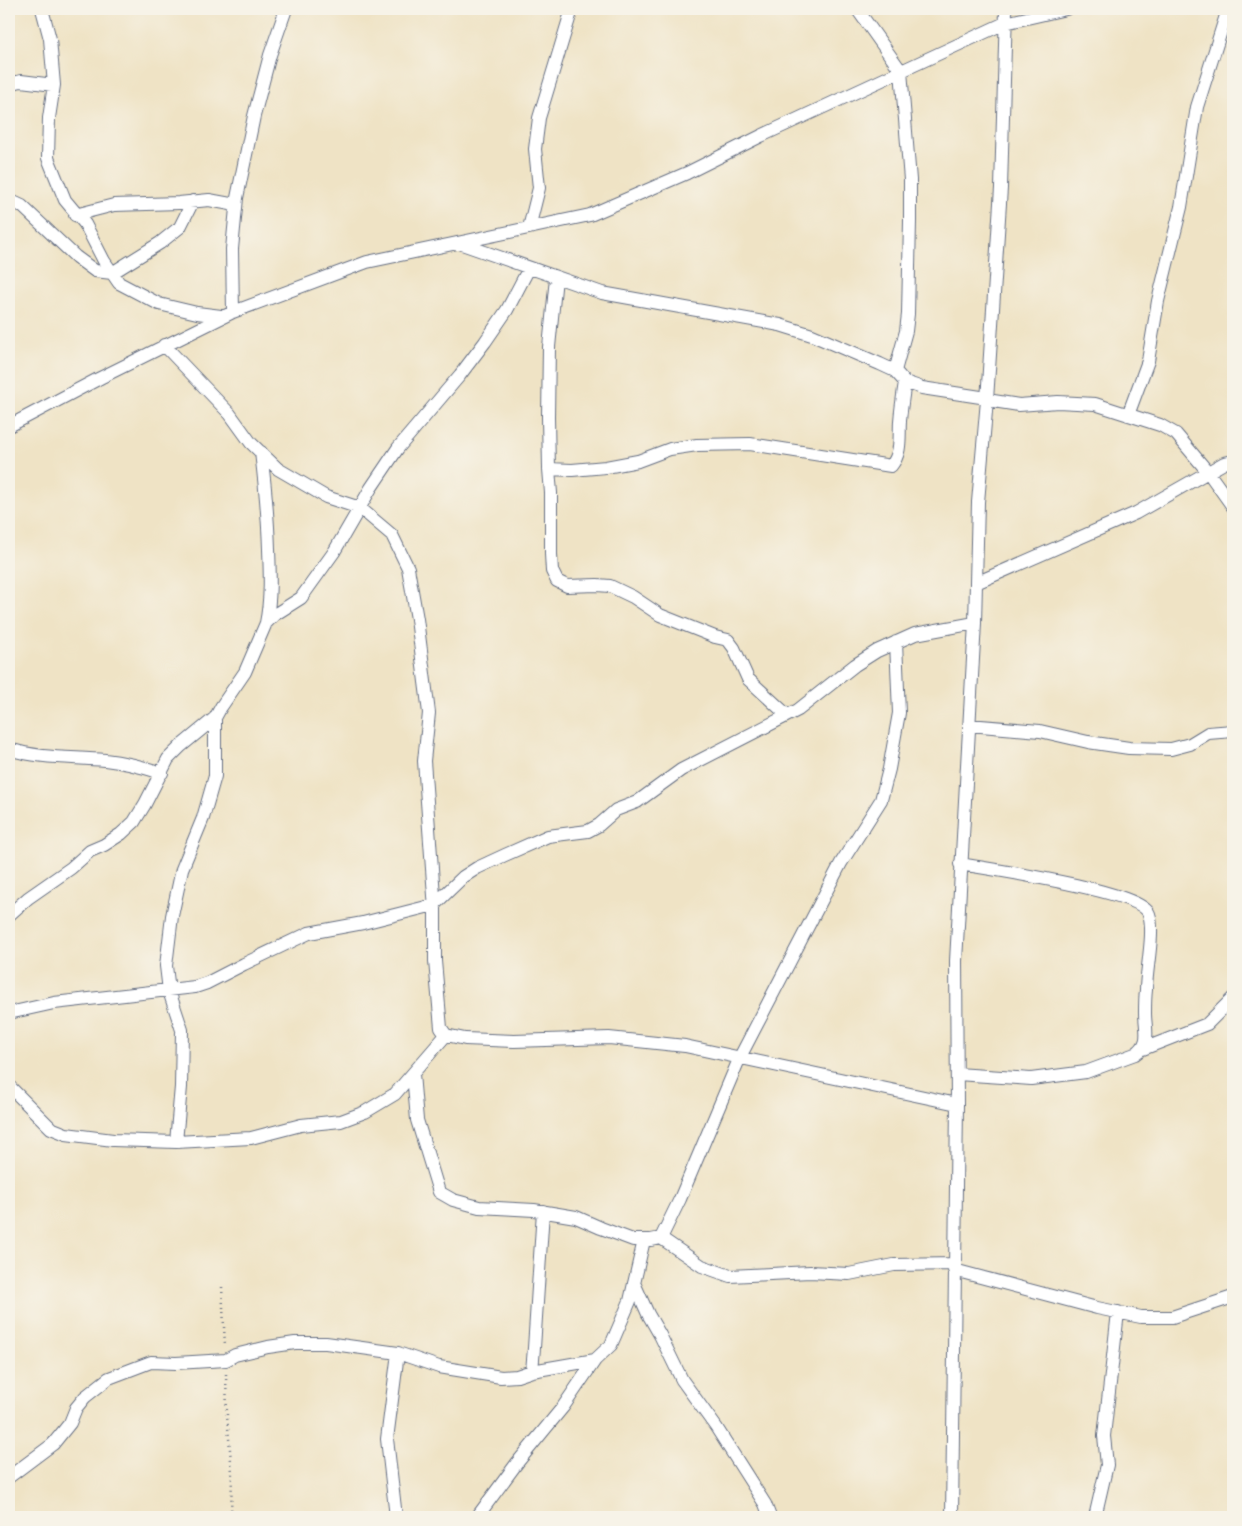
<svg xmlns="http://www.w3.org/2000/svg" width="1242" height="1526" font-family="Vollkorn,serif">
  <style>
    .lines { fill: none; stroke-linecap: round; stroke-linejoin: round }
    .street-casing { stroke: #656e82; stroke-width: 14 }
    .path { stroke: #656e82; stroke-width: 2.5; stroke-dasharray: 1 4; stroke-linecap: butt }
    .street { stroke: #fff; stroke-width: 12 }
  </style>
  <rect width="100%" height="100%" fill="#f7f3e8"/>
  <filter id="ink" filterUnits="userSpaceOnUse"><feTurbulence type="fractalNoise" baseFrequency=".02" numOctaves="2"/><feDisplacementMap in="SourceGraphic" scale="10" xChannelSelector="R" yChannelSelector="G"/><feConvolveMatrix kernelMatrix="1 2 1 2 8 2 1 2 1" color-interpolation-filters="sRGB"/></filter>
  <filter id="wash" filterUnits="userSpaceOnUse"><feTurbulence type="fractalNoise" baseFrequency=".0096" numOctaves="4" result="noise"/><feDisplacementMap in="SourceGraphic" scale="20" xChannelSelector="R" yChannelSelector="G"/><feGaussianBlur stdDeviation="1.12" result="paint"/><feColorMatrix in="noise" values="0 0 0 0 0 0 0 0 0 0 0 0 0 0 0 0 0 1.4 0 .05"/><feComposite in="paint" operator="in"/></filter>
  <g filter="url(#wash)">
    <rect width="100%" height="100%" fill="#efe3c5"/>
  </g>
  <g filter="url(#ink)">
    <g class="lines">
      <g class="street-casing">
        <path id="street" d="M 42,9 L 50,39 L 54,85 L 49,118 L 48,158 L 65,200 L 85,224 L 104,261 L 119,283 L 159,304 L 197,313 L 221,316
          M 857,9 L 901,71 L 910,180 L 910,221 L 908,314 L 906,331 L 895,371
          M 9,84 L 21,81 L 54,85
          M 9,200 L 22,206 L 76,257 L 95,271 L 112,273 L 160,243 L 180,227 L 193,201
          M 75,215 L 114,205 L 179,203 L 209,200 L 236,205
          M 529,228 L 539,188 L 535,149 L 539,118 L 572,9
          M 459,243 L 602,293 L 780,325 L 812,335 L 880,364 L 895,371 L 905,382 L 922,388 L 987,398
          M 556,278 L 549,347 L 548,417 L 549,469 L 551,493 L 551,554 L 552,571 L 557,581 L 567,586 L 597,585 L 610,586 L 633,597 L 660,615 L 715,637 L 728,640 L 734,648 L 748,679 L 787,715
          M 233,312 L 232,249 L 237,198 L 254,116 L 270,55 L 286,9
          M 164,345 L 230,414 L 251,443 L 278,469 L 326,497 L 360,508 L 392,535 L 408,568 L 417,619 L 429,713 L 424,761 L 435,909 L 435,961 L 441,1028 L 446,1035 L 465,1039 L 514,1041 L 609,1038 L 685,1046 L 957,1104
          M 987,400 L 1019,405 L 1058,402 L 1095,404 L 1160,425 L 1176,434 L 1208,472 L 1233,507
          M 1128,415 L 1148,361 L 1158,301 L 1181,207 L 1197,107 L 1228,9
          M 9,426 L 100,378 L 233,312 L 367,262 L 590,215 L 687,173 L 761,136 L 1005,23 L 1066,9
          M 261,452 C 265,485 268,517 269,549 C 270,575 271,598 266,623
          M 549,469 L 572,470 L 606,467 L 638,461 L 670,449 L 697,445 L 750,444 L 891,466 C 902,453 899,437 900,421 C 901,408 903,395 905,382
          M 976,583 L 1136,513 L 1224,463 L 1233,461
          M 969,725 L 1040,731 L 1088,742 L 1129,748 L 1171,749 L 1190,744 L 1208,733 L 1233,731
          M 9,749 C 40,759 73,757 105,760 C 125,762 143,767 162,773
          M 9,915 L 28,898 L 71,868 L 90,851 L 104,845 L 121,834 L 134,822 L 145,804 L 168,759 L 181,746 L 215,718 L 221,707 L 245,672 L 266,623 L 274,615 L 301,598 L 334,552 L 371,488 L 398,448 L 460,375 L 485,342 L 507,310 L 529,268
          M 9,1013 L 54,1003 L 195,987 L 207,983 L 244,964 L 309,933 L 363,923 L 434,905 L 463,877 L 477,868 L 505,855 L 548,836 L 588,831 L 599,825 L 616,810 L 637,802 L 681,770 L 798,710 L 855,665 L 877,651 L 915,634 L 975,623
          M 1143,1049 L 1207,1024 L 1233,998
          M 413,1074 L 417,1120 L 439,1192 L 453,1200 L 479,1207 L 534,1210 L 576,1217 L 601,1228 L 633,1240 L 651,1240 L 661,1238 L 702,1266 L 730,1276 L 810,1272 L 849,1274 L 894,1265 L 955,1264
          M 957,1074 L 1031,1079 L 1086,1072 L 1135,1054 C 1152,1043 1145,1030 1145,1013 C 1145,1005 1145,998 1146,990 C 1146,970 1155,932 1149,914 C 1141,891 989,869 960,864
          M 9,1086 L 51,1128 L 66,1134 L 113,1140 L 176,1142 L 251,1138 L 301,1125 L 341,1121 L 365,1112 L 395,1094 L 446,1035
          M 176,1142 L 181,1087 L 182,1030 L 169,991 L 166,966 L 172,916 L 182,869 L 203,818 L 215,776 L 215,718
          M 661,1238 L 680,1199 L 740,1057 L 841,863 L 881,800 L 889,769 L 899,713 L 896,642
          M 954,1270 L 1097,1308 L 1141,1317 L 1172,1317 L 1233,1297
          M 634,1283 L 648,1314 L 660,1335 L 682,1380 L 716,1427 L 765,1504 L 770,1517
          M 532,1371 L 534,1348 L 543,1211
          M 9,1477 L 53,1444 L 70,1423 L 76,1408 L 85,1397 L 109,1378 L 151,1362 L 176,1363 L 226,1360 L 235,1355 L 268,1347 L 295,1343 L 326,1343 L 398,1353 L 439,1367 L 501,1377 L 517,1376 L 532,1371 L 595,1360
          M 396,1517 L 387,1439 L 398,1353
          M 477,1517 L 517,1463 L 563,1407 L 595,1360 L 611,1345 L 630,1301 L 644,1240
          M 952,1517 L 957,1104 L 956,961 L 975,623 L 978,502 L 987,400 L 1001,188 L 1006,9
          M 1095,1517 L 1107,1465 L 1104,1436 L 1118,1312"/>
      </g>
      <path class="path" d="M 222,1287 L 225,1346
        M 226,1374 L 227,1416 L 232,1472 L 231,1517"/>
      <use href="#street" class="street"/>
    </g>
  </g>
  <rect width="1242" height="1526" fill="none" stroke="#f7f3e8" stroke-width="30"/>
</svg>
